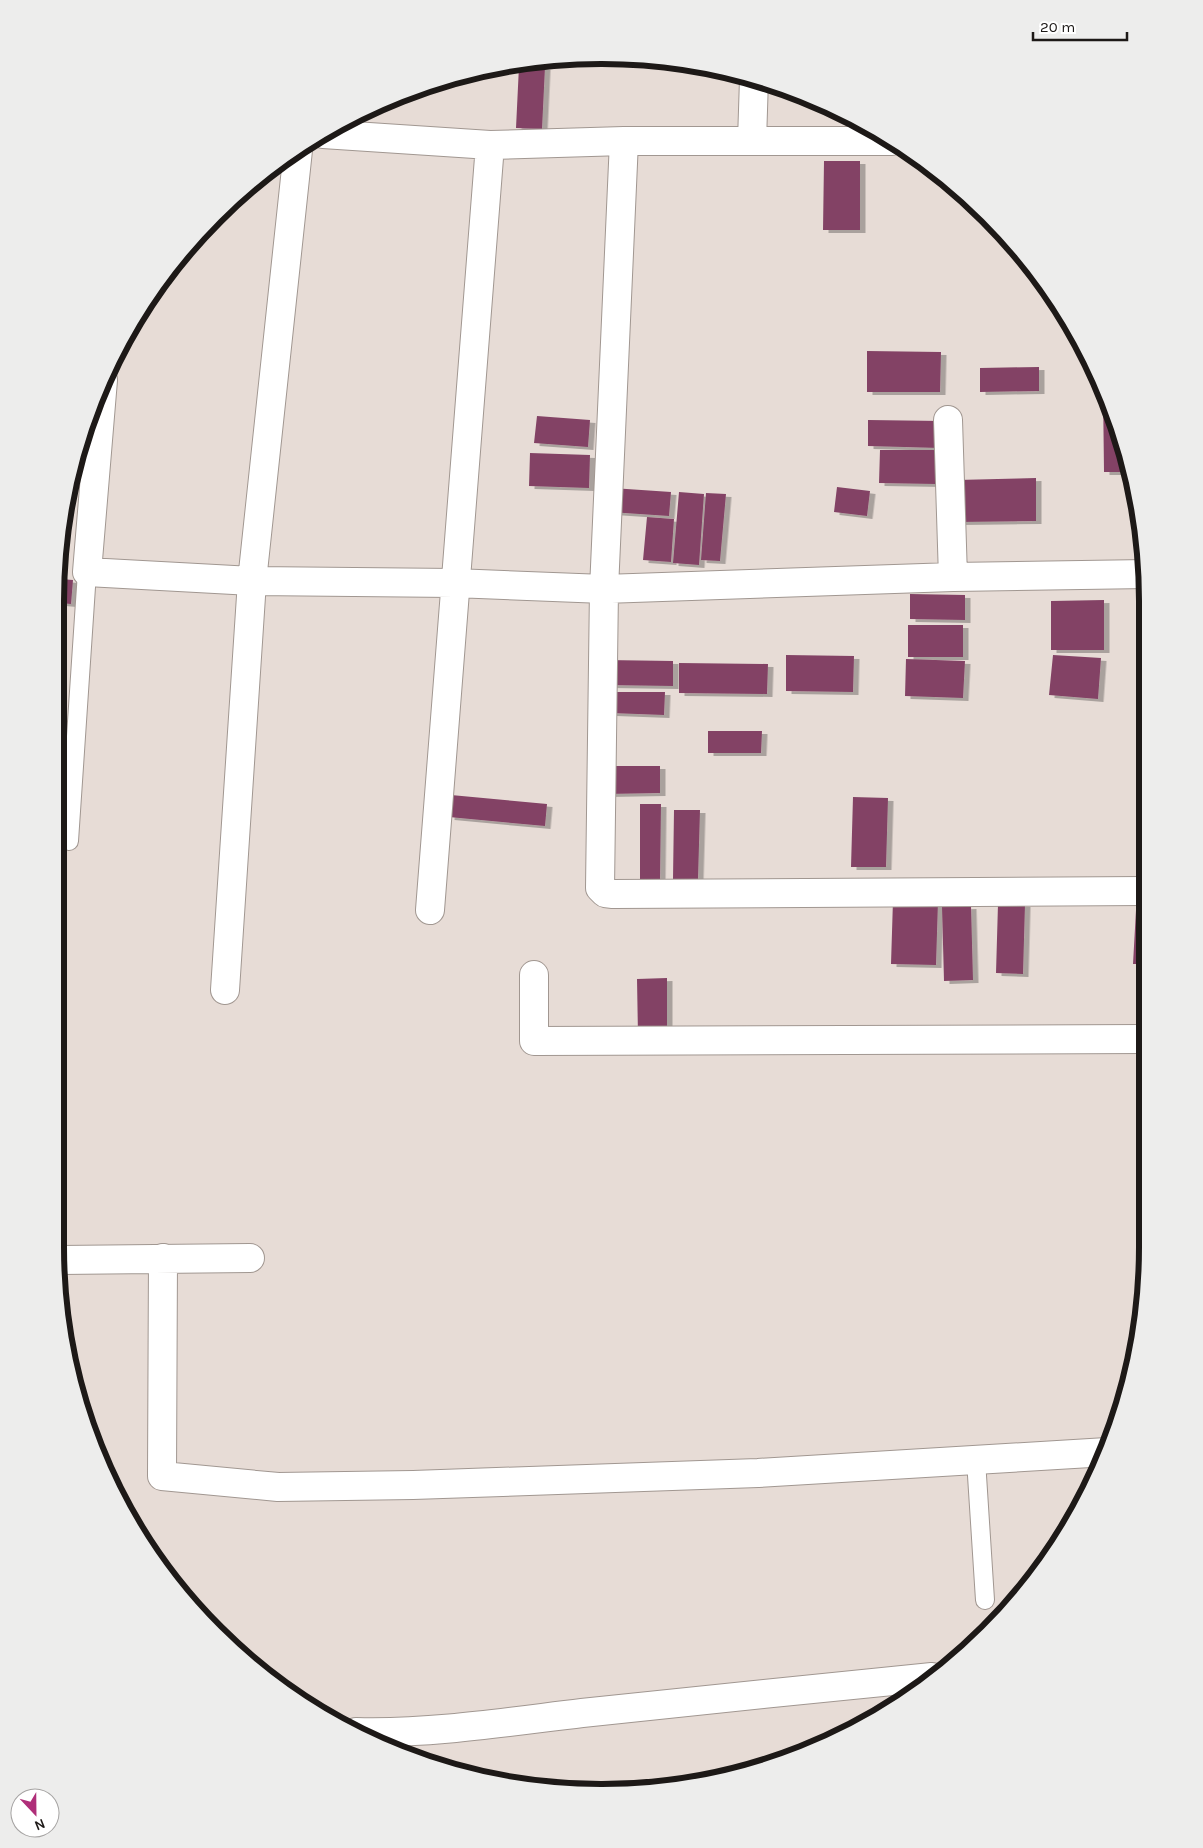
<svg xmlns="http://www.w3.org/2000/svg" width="1203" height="1848" font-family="Karla,sans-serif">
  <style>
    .building { fill: #834365; filter: url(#shadow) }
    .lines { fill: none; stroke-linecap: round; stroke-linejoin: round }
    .service-casing { stroke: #a19791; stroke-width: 20 }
    .minor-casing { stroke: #a19791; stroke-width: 30 }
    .service { stroke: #fff; stroke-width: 18 }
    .minor { stroke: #fff; stroke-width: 28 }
    .rim { fill: none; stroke: #1d1917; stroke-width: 6 }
  </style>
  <defs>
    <filter id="shadow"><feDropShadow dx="5.5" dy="3" stdDeviation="0" flood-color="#0004"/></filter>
  </defs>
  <rect width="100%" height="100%" fill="#e7dcd6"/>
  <path class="building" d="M 519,66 L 545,67 L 542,129 L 516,128 Z
    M 824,161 L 860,161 L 860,230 L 823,230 Z
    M 867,351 L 941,352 L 940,392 L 867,392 Z
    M 1039,367 L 1039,391 L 980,392 L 980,368 Z
    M 1103,390 L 1129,460 L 1131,472 L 1104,472 Z
    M 537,416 L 590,420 L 588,447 L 534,443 Z
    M 868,420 L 942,421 L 940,448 L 868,446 Z
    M 880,450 L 937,450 L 936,484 L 879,483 Z
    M 530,453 L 590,455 L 589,488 L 529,486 Z
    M 1036,478 L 1036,521 L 957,522 L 957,480 Z
    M 837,487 L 870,491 L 867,516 L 834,512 Z
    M 612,488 L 671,492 L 669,516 L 610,512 Z
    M 679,492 L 704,494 L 699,565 L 673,563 Z
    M 706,493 L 726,494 L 720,561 L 701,560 Z
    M 647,517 L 674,519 L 671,562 L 643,560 Z
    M 60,579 L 73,580 L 71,604 L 60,603 Z
    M 910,594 L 965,595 L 965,620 L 910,619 Z
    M 1104,600 L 1104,650 L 1051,650 L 1051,601 Z
    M 908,625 L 963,625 L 963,657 L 908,657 Z
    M 786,655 L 854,656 L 853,692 L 786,691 Z
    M 1053,655 L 1101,658 L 1098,699 L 1049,695 Z
    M 906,659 L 965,661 L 963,698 L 905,696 Z
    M 606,660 L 673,661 L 673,686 L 605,685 Z
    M 679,663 L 768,664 L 767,694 L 679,693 Z
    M 611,692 L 665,692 L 664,715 L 611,713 Z
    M 708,731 L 762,731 L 761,753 L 708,753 Z
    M 605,766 L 660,766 L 660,793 L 605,794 Z
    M 451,795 L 547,804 L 545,826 L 449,817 Z
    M 853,797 L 888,798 L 886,867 L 851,867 Z
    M 640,804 L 661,804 L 660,881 L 640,881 Z
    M 674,810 L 700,810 L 698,879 L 673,879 Z
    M 893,900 L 938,901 L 936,965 L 891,964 Z
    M 998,904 L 1025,904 L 1023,974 L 996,973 Z
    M 971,906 L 973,980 L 944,981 L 942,907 Z
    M 1136,910 L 1145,911 L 1145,964 L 1133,964 Z
    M 667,978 L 667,1035 L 638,1036 L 637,979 Z"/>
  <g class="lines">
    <g class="service-casing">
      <path id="service" d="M 69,841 L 87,572
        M 976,1460 L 985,1600"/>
    </g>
    <g class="minor-casing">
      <path id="minor" d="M 323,134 L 490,145 L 430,910
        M 624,141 L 604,589 L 600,888 L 605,893 L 613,894 L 1145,891
        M 752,141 L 754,79
        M 490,145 L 624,141 L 892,141
        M 103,380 L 87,572 L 252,581 L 454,583 L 604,589 L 953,577 L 1147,574
        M 948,420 L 953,577
        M 534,975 L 534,1041 L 1145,1039
        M 225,990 L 252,581 L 298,150
        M 163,1258 L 162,1476 L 278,1487 L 413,1485 L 758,1473 L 1107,1452
        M 60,1260 L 250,1258
        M 356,1732 C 432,1734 507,1722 582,1713 C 699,1700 815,1689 932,1677"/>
    </g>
    <use href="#service" class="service"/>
    <use href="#minor" class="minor"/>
  </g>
  <path d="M0 0H1203V1848H0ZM601 64H602A537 537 0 0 1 1139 601V1247A537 537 0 0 1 602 1784H601A537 537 0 0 1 64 1247V601A537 537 0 0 1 601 64Z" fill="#ededec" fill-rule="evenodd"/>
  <path class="rim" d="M601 64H602A537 537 0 0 1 1139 601V1247A537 537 0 0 1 602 1784H601A537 537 0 0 1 64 1247V601A537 537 0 0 1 601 64Z"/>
  <g transform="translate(35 1813) rotate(158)"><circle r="24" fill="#ffffff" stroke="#a5a3a2"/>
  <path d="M0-4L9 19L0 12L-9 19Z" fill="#af2e79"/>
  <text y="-8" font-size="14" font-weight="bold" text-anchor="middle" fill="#1d1917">N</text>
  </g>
  <path d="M1033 32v8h94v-8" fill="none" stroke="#1d1917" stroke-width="2.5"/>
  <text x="1040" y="32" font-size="15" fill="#1d1917" stroke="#ffffff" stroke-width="4" paint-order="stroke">20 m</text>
</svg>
